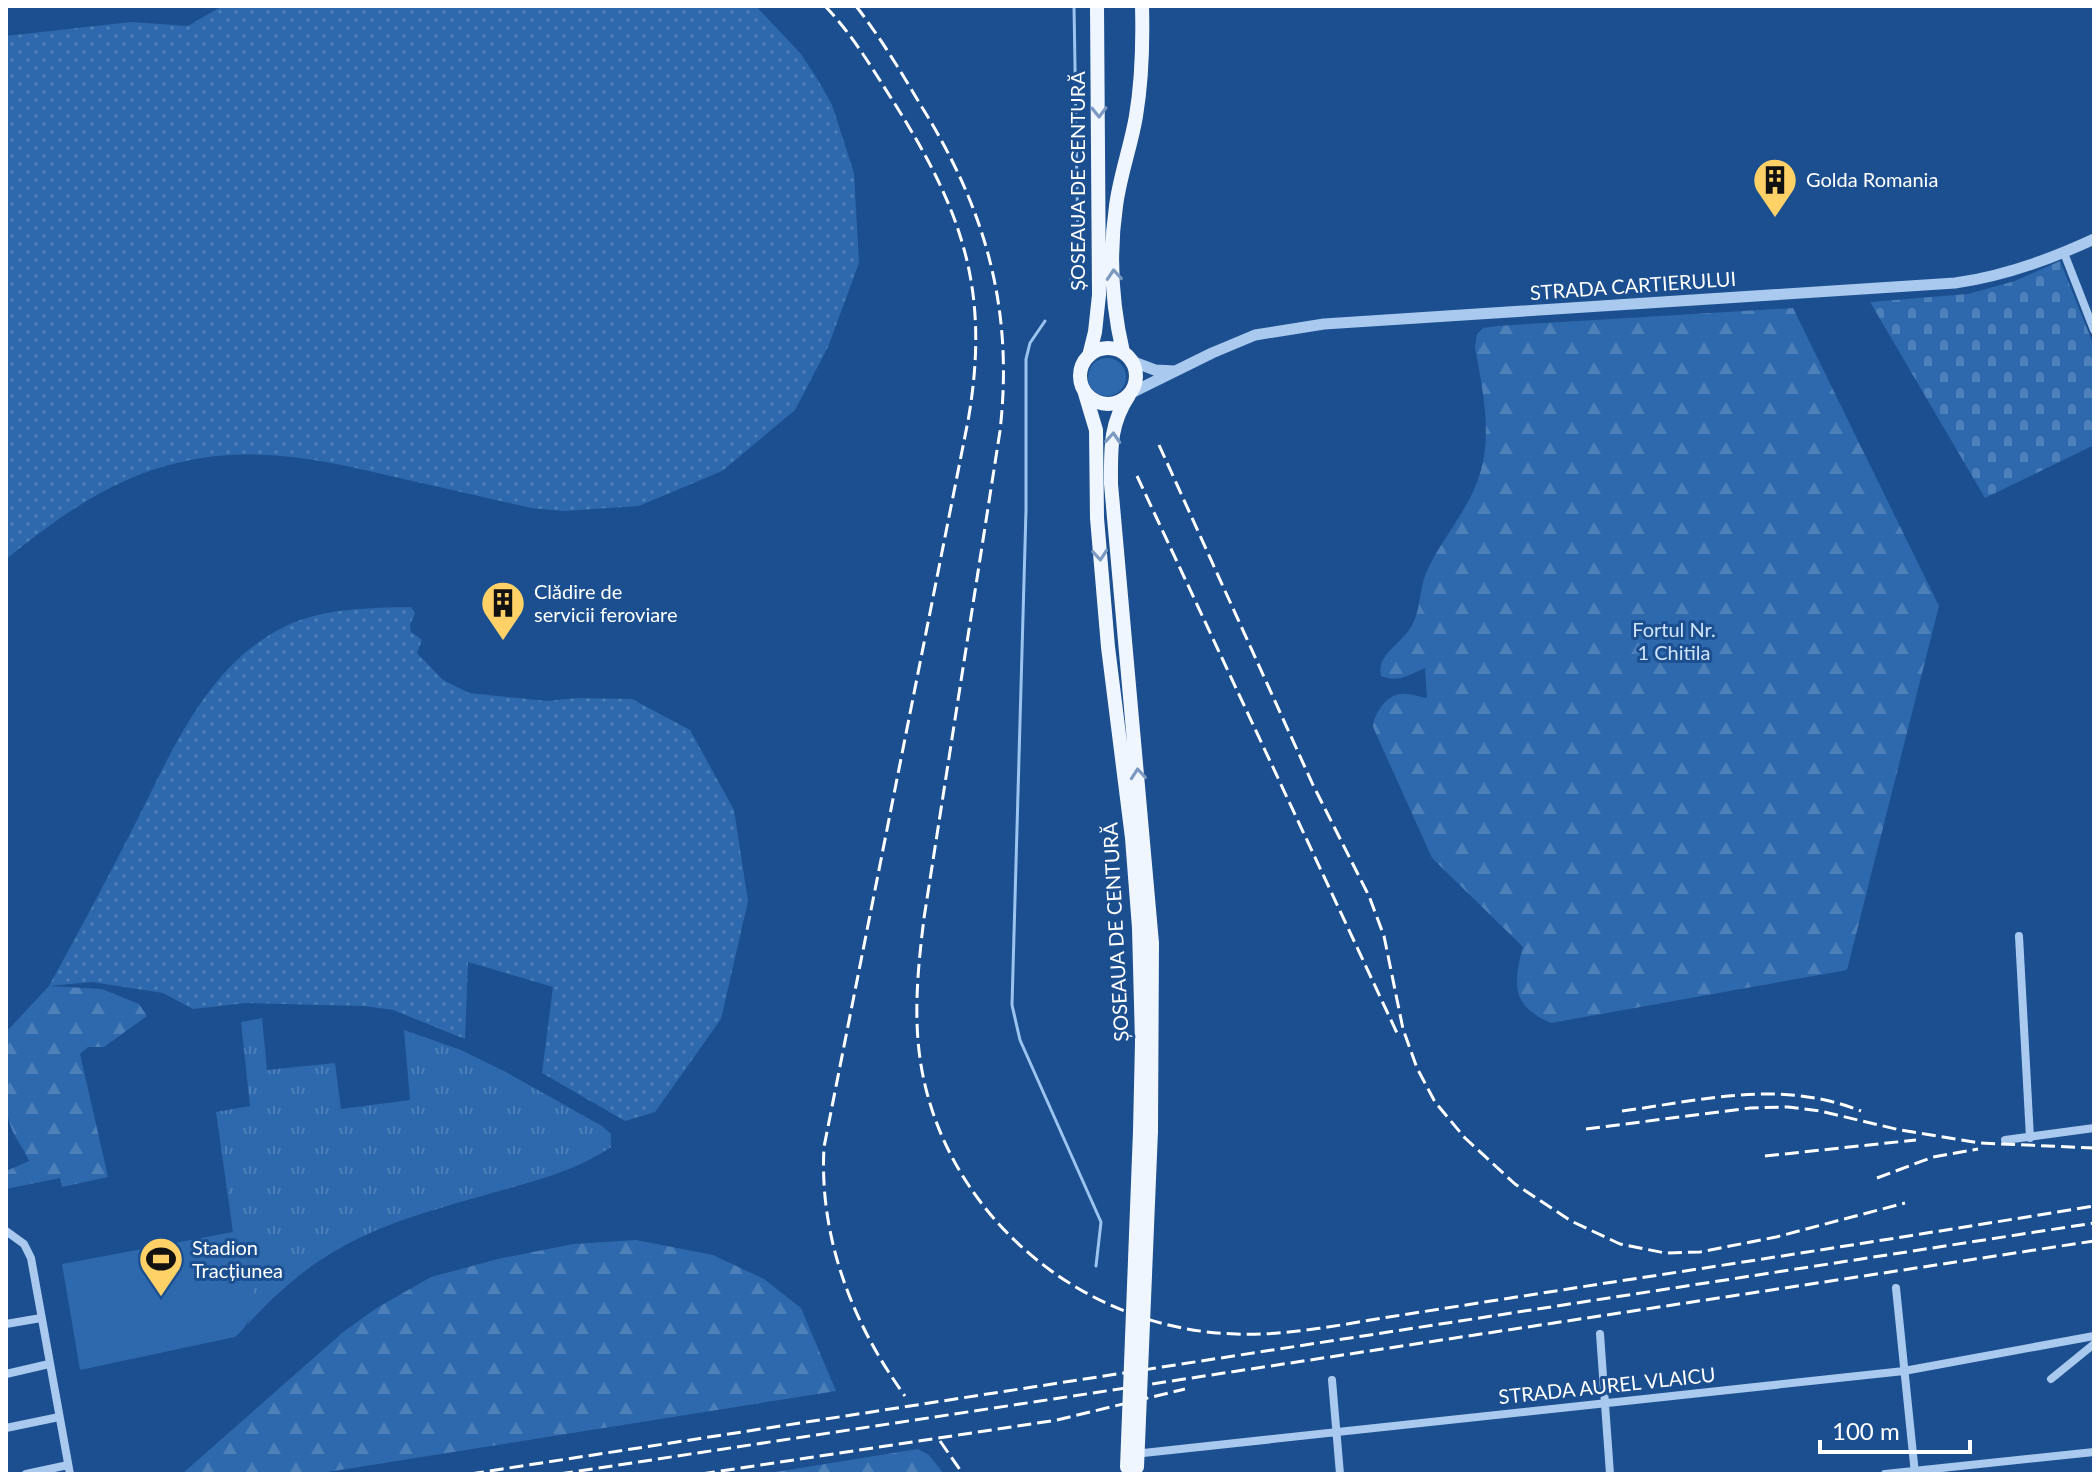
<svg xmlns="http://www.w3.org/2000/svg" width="2100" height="1480" font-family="Lato,sans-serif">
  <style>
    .grass { fill: url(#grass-dots) }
    .forest { fill: url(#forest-firs) }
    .cemetery { fill: url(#cemetery-stones) }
    .park { fill: url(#park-tufts) }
    .garden { fill: #2e69ad }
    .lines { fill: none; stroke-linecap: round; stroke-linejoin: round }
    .stream { stroke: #9cc4f0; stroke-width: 3 }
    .minor { stroke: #a9c9ee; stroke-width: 8 }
    .tertiary { stroke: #a9c9ee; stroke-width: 11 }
    .primary { stroke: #f0f6ff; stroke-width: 14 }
    .rail { stroke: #fff; stroke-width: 3; stroke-dasharray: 14 6; stroke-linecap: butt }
    .primary-bridge { stroke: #f0f6ff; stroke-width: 14 }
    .oneway { stroke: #7b9ac1 }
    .labels { text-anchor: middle; stroke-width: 6; stroke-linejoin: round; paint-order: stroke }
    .poi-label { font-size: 20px; fill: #fff; stroke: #1b4f8f; text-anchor: start }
    .street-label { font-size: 20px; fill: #fff; stroke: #1b4f8f }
    .park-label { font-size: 20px; fill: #cfe3fa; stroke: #1b4f8f }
  </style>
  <defs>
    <pattern id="grass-dots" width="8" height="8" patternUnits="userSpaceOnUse" patternTransform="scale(2)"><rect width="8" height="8" fill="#2e69ad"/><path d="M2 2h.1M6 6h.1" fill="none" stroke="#4d80b9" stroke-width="1.8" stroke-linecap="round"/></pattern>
    <pattern id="forest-firs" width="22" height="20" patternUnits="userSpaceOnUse" patternTransform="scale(2)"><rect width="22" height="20" fill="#2e69ad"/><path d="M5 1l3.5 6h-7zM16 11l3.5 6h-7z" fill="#4d80b9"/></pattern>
    <pattern id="cemetery-stones" width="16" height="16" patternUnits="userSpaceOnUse" patternTransform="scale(2)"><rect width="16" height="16" fill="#2e69ad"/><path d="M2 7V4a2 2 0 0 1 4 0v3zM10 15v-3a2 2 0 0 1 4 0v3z" fill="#4d80b9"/></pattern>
    <pattern id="park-tufts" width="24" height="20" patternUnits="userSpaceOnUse" patternTransform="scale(2)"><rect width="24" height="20" fill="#2e69ad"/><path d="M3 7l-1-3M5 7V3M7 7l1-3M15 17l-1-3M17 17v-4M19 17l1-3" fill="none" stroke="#4d80b9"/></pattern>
  </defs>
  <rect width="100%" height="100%" fill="#1b4f8f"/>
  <path class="grass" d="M 222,6 L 756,6 L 801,54 L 818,80 L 832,105 L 854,173 L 859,263 L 828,347 L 795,410 L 722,471 L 639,506 L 564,511 L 531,508 C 487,498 443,488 399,478 C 303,455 224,439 129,479 C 84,498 44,529 6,559 L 6,36 L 131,22 L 188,26 Z
    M 411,607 L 415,613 L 410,625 L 411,632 L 422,640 L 417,653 L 443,680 L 469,693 L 547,701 L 578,698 L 632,699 L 690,730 L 734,810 L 748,901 L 721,1019 L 655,1112 L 625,1121 L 542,1073 L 553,987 L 468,962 L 465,1039 L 393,1010 L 364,1006 L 246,1003 L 193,1009 L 163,993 L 92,982 L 49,986 C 76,937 103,887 129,836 C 168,761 204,665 286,626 C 323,608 371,608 411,607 Z"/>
  <path class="forest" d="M 1793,308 L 1939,606 L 1847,970 L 1551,1023 C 1511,1006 1513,984 1523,947 L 1432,858 L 1373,727 C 1374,714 1386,695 1401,694 C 1409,693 1419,697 1427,698 L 1425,668 C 1409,675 1398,683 1381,676 C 1376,655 1401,644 1411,627 C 1421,611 1419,590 1426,573 C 1442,537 1471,508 1481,470 C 1492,430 1482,387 1475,347 L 1477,334 L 1483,328 L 1497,326 Z
    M 49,986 L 102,989 L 139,1004 L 147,1016 L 104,1047 L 88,1047 L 80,1054 L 108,1177 L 62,1187 L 60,1178 L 6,1189 L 6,1171 L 29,1161 C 24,1149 14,1137 11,1127 C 1,1099 6,1063 6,1032 Z
    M 636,1240 L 713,1255 L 764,1279 L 801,1308 L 836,1391 L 315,1474 L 182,1474 L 342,1333 L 375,1309 L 431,1277 L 498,1259 L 573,1244 Z
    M 918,1449 L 929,1455 L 944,1474 L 763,1474 Z"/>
  <path class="cemetery" d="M 2060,261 L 2094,346 L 2094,445 L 1985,498 L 1870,302 L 1968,294 L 2015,281 Z"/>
  <path class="park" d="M 262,1018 L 267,1070 L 335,1063 L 341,1109 L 410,1100 L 404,1030 L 461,1050 L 504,1071 L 602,1126 L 611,1134 L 611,1147 C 575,1172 527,1183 485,1195 C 382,1224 321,1243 247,1325 C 260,1295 252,1258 233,1232 L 216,1112 L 250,1106 L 241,1022 Z"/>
  <path class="garden" d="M1088 377a19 19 0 1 1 38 0a19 19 0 1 1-38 0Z
    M 233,1232 C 253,1260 267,1312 235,1337 L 80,1370 L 62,1264 Z"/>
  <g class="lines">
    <path class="stream" d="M 1071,280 L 1078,245 L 1074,6
      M 1045,321 L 1030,343 L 1026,359 L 1026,510 L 1012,1005 L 1020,1040 L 1101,1222 L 1096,1266"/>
    <path class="minor" d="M 2064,253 L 2094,330
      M 2019,936 L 2030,1138
      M 2005,1140 L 2094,1128
      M 6,1231 L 24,1244 L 31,1258 L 70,1474
      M 1896,1288 L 1915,1474
      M 6,1324 L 41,1318
      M 1600,1334 L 1610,1474
      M 6,1374 L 49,1364
      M 2051,1379 L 2094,1344
      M 1332,1380 L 1340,1474
      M 6,1428 L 59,1417
      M 1134,1454 L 1904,1371 L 2094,1336
      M 26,1474 L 68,1465
      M 1885,1474 L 2094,1452"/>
    <path class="tertiary" d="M 1131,361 L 1155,370 L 1175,371
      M 1131,393 L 1212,353 L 1255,335 L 1324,324 L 1955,283 C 2005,276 2049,260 2094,239"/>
    <path class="primary" d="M1080 376a28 28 0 1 1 56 0a28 28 0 1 1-56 0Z
      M 1123,352 C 1112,305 1109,254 1116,206 C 1120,175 1131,146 1136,116 C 1142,80 1143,43 1142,6
      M 1089,356 L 1095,332 L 1099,295 L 1097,6
      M 1084,390 L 1096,430 L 1097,518 L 1108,647 L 1132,838 L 1139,928 L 1142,1042 L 1140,1131
      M 1129,395 C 1109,425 1111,450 1111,484 L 1152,943 L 1151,1131"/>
    <path class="rail" d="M 825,6 C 852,34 872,68 893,101 C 962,210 991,290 968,421 L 824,1147 C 819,1237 852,1323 905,1396
      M 856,6 C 880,37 900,70 920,104 C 985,208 1014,307 1000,431 L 924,918 C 918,967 913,1016 921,1065 C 946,1216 1083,1330 1236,1334 C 1287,1336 1339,1325 1389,1317 C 1459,1306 1530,1295 1600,1284 C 1765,1259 1929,1233 2094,1206
      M 1159,445 L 1313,785 L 1369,896 L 1384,936 L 1403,1029 L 1417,1068 L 1435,1102 L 1465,1138 L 1515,1184 L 1571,1221 L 1620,1244 L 1665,1253 L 1700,1252 L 1776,1237 L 1905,1203
      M 1137,476 L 1397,1033
      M 1622,1111 C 1705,1100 1780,1079 1861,1111
      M 1586,1129 L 1750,1108 L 1788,1107 L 1820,1111 L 1900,1130 L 1980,1143 L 2094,1148
      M 1765,1156 L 1916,1140
      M 1877,1178 L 1933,1157 L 1978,1149
      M 940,1441 L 963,1474
      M 470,1474 L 2094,1223
      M 559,1474 L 2094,1241
      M 701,1474 L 1057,1420 L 1185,1389"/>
    <path class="primary-bridge" d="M 1127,1467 L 1140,1131
      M 1137,1467 L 1151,1131"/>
  </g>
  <defs><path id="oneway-chevron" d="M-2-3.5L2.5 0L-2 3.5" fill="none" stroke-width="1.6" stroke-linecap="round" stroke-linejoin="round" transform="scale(2)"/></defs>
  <g class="oneway">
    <use href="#oneway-chevron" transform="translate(1099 112) rotate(89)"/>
    <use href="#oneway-chevron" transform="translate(1114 275) rotate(-94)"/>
    <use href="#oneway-chevron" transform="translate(1113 438) rotate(-86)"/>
    <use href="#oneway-chevron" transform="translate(1100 555) rotate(85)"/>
    <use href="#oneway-chevron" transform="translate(1138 774) rotate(-95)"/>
  </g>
  <defs>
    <g id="building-pin" transform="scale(2.3)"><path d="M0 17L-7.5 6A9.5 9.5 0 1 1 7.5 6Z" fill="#ffd166" stroke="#1b4f8f"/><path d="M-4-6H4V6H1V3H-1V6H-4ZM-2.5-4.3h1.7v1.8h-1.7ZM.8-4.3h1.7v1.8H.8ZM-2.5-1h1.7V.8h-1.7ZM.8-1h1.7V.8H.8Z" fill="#111"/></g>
    <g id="stadium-pin" transform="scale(2.3)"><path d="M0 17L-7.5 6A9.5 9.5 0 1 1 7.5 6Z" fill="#ffd166" stroke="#1b4f8f"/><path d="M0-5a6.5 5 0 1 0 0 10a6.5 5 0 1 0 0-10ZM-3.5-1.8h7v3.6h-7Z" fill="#111"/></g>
  </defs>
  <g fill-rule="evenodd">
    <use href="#building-pin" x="1775" y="180"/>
    <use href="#building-pin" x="503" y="603"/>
    <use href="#stadium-pin" x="161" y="1259"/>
  </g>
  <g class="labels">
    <g class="poi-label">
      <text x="1806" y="187">Golda Romania</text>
      <text x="534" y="599">Clădire de<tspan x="534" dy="23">servicii feroviare</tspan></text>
      <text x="192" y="1255">Stadion<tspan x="192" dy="23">Tracțiunea</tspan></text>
    </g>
    <g class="street-label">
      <text transform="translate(1078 181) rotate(-90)" y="7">ȘOSEAUA DE CENTURĂ</text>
      <text transform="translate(1633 286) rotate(-4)" y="7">STRADA CARTIERULUI</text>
      <text transform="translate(1116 932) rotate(-93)" y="7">ȘOSEAUA DE CENTURĂ</text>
      <text transform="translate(1607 1386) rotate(-6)" y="7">STRADA AUREL VLAICU</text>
    </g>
    <g class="park-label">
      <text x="1674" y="637">Fortul Nr.<tspan x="1674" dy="23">1 Chitila</tspan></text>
    </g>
  </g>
  <rect width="2100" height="1480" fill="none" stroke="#ffffff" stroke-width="16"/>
  <path d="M1820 1440v12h150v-12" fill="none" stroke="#ffffff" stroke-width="4"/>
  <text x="1832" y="1440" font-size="24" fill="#ffffff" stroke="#1b4f8f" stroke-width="6" paint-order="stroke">100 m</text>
</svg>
